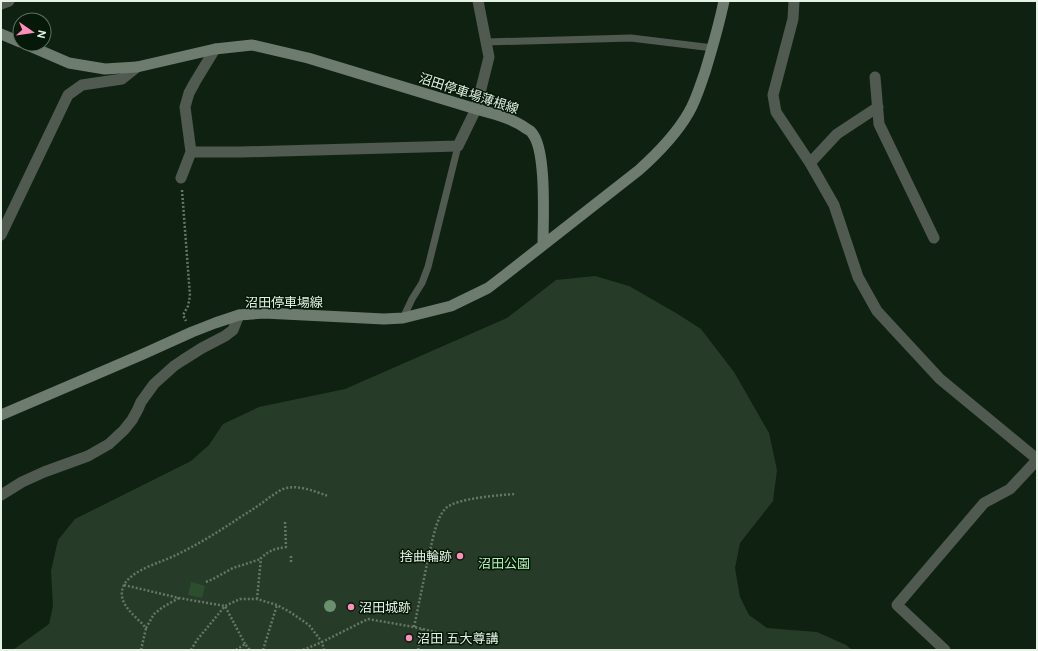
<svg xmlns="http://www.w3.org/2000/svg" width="1038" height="651" font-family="'DM Sans','Noto Sans JP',sans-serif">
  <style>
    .green { fill: #263b28 }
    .building { fill: #2c4e2f }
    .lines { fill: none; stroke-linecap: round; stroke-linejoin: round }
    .path { stroke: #667767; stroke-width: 2.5; stroke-dasharray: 2 2; stroke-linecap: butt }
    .service { stroke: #505a51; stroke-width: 7 }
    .minor { stroke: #505a51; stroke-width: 11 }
    .secondary { stroke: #6d7c6e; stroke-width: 11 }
    .tree { fill: #69926c }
    .poi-dot { fill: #ff8eba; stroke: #061908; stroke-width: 1.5 }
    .labels { text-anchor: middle; stroke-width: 3; stroke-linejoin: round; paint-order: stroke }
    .street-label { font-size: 13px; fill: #e5f2e5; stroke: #061908 }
    .poi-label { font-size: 13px; fill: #e5f2e5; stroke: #061908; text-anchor: start }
    .park-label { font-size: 13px; fill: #b3eeb7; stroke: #061908 }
  </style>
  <rect width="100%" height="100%" fill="#0f2211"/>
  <path class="green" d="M 595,276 L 629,286 L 676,313 L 701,329 L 734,372 L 769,433 L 777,470 L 773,501 L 740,543 L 735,568 L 740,597 L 749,615 L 767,628 L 817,632 L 846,645 L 852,650 L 13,650 L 49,624 L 53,606 L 51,571 L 58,540 L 75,519 L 191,461 L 209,445 L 223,424 L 259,407 L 345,389 L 507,318 L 556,280 Z"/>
  <path class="building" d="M 191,582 L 205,586 L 202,598 L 188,595 Z"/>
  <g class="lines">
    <path class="path" d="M 182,190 L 190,296 L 188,306 L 183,315 L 186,321
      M 291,556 L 291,562
      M 206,582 L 213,579 L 233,568 L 261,559
      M 124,585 L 179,598 L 225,606 L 245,644
      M 179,598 L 163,607 L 154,614 L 146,628 C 136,616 115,603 124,585 C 132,570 159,563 174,556 C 197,545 220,531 242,516 C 252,510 261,504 270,497 C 274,495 278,491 283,489 C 297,484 314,491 328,496
      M 257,599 L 261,558 C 270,550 274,549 286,547 L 285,522
      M 414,627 C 420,599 425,572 431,546 C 434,534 437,518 445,509 C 455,498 501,495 516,494
      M 141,650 L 146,628
      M 191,650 L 197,640 L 225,606 L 240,599 L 257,599 L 277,605 L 290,612 L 309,625 L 322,642 L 324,650
      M 236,650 L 245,644 L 250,650
      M 263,650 L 277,605
      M 303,650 L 322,642 L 368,619 L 414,627 L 440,633
      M 418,650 L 422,629"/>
    <path class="service" d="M 486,42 L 631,38 L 713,48
      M 403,318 L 412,299 L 422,283 L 428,267 L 458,146"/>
    <path class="minor" d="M 794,1 L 793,19 L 773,95 L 776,112 L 810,163 L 834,205 L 858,277 L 877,311 L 940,379 L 1037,459
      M 1,4 L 9,1
      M 875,77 L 879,124 L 934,238
      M 191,152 L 241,152 L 458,146 L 476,109 L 489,57 L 478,1
      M 810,163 L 837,134 L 878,107
      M 181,178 L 191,152 L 185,107 L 189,93 L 195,82 L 215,49
      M 1,235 L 68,95 L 82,85 L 122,79 L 137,67
      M 1,495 L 22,482 L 44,472 L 88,456 L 109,444 L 124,430 L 132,420 L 138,409 L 141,402 L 154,384 L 174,366 L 183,360 L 202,348 L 225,336 L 233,330 L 239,315
      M 945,650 L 897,605 L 984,503 L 1010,489 L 1037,460"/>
    <path class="secondary" d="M 1,34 L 20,42
      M 25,44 L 69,63 L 105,69 L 137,67 L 215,49 L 252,45 L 308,58 L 476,109 C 494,114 512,118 527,129 C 529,130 531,131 532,133 C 547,150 543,221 543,245
      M 1,415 L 141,355 L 192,332 L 215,323 L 239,315 L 264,313 L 384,319 L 403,318 L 451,306 L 488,288 L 505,275 L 639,170 C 658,153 676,135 689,112 C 696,100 700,86 705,72 C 712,49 719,25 724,1"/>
  </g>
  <circle class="tree" cx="330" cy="606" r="6"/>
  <g class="poi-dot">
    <circle cx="460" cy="556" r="4"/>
    <circle cx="351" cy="607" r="4"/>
    <circle cx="409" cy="638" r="4"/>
  </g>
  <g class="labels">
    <g class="street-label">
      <text transform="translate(469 93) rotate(18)" y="5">沼田停車場薄根線</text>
      <text x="284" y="307">沼田停車場線</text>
    </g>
    <g class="poi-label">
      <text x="452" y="561" text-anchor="end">捨曲輪跡</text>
      <text x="359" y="612">沼田城跡</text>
      <text x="417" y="643">沼田 五大尊講</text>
    </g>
    <g class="park-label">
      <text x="504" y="568">沼田公園</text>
    </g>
  </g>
  <rect width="1038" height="651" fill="none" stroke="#e5f2e5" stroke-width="4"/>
  <g transform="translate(32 32) rotate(103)"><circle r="19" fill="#061908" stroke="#5f7060"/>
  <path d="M0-3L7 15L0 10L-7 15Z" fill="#ff8eba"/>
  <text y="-6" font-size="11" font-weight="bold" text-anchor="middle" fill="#e5f2e5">N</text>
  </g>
</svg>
